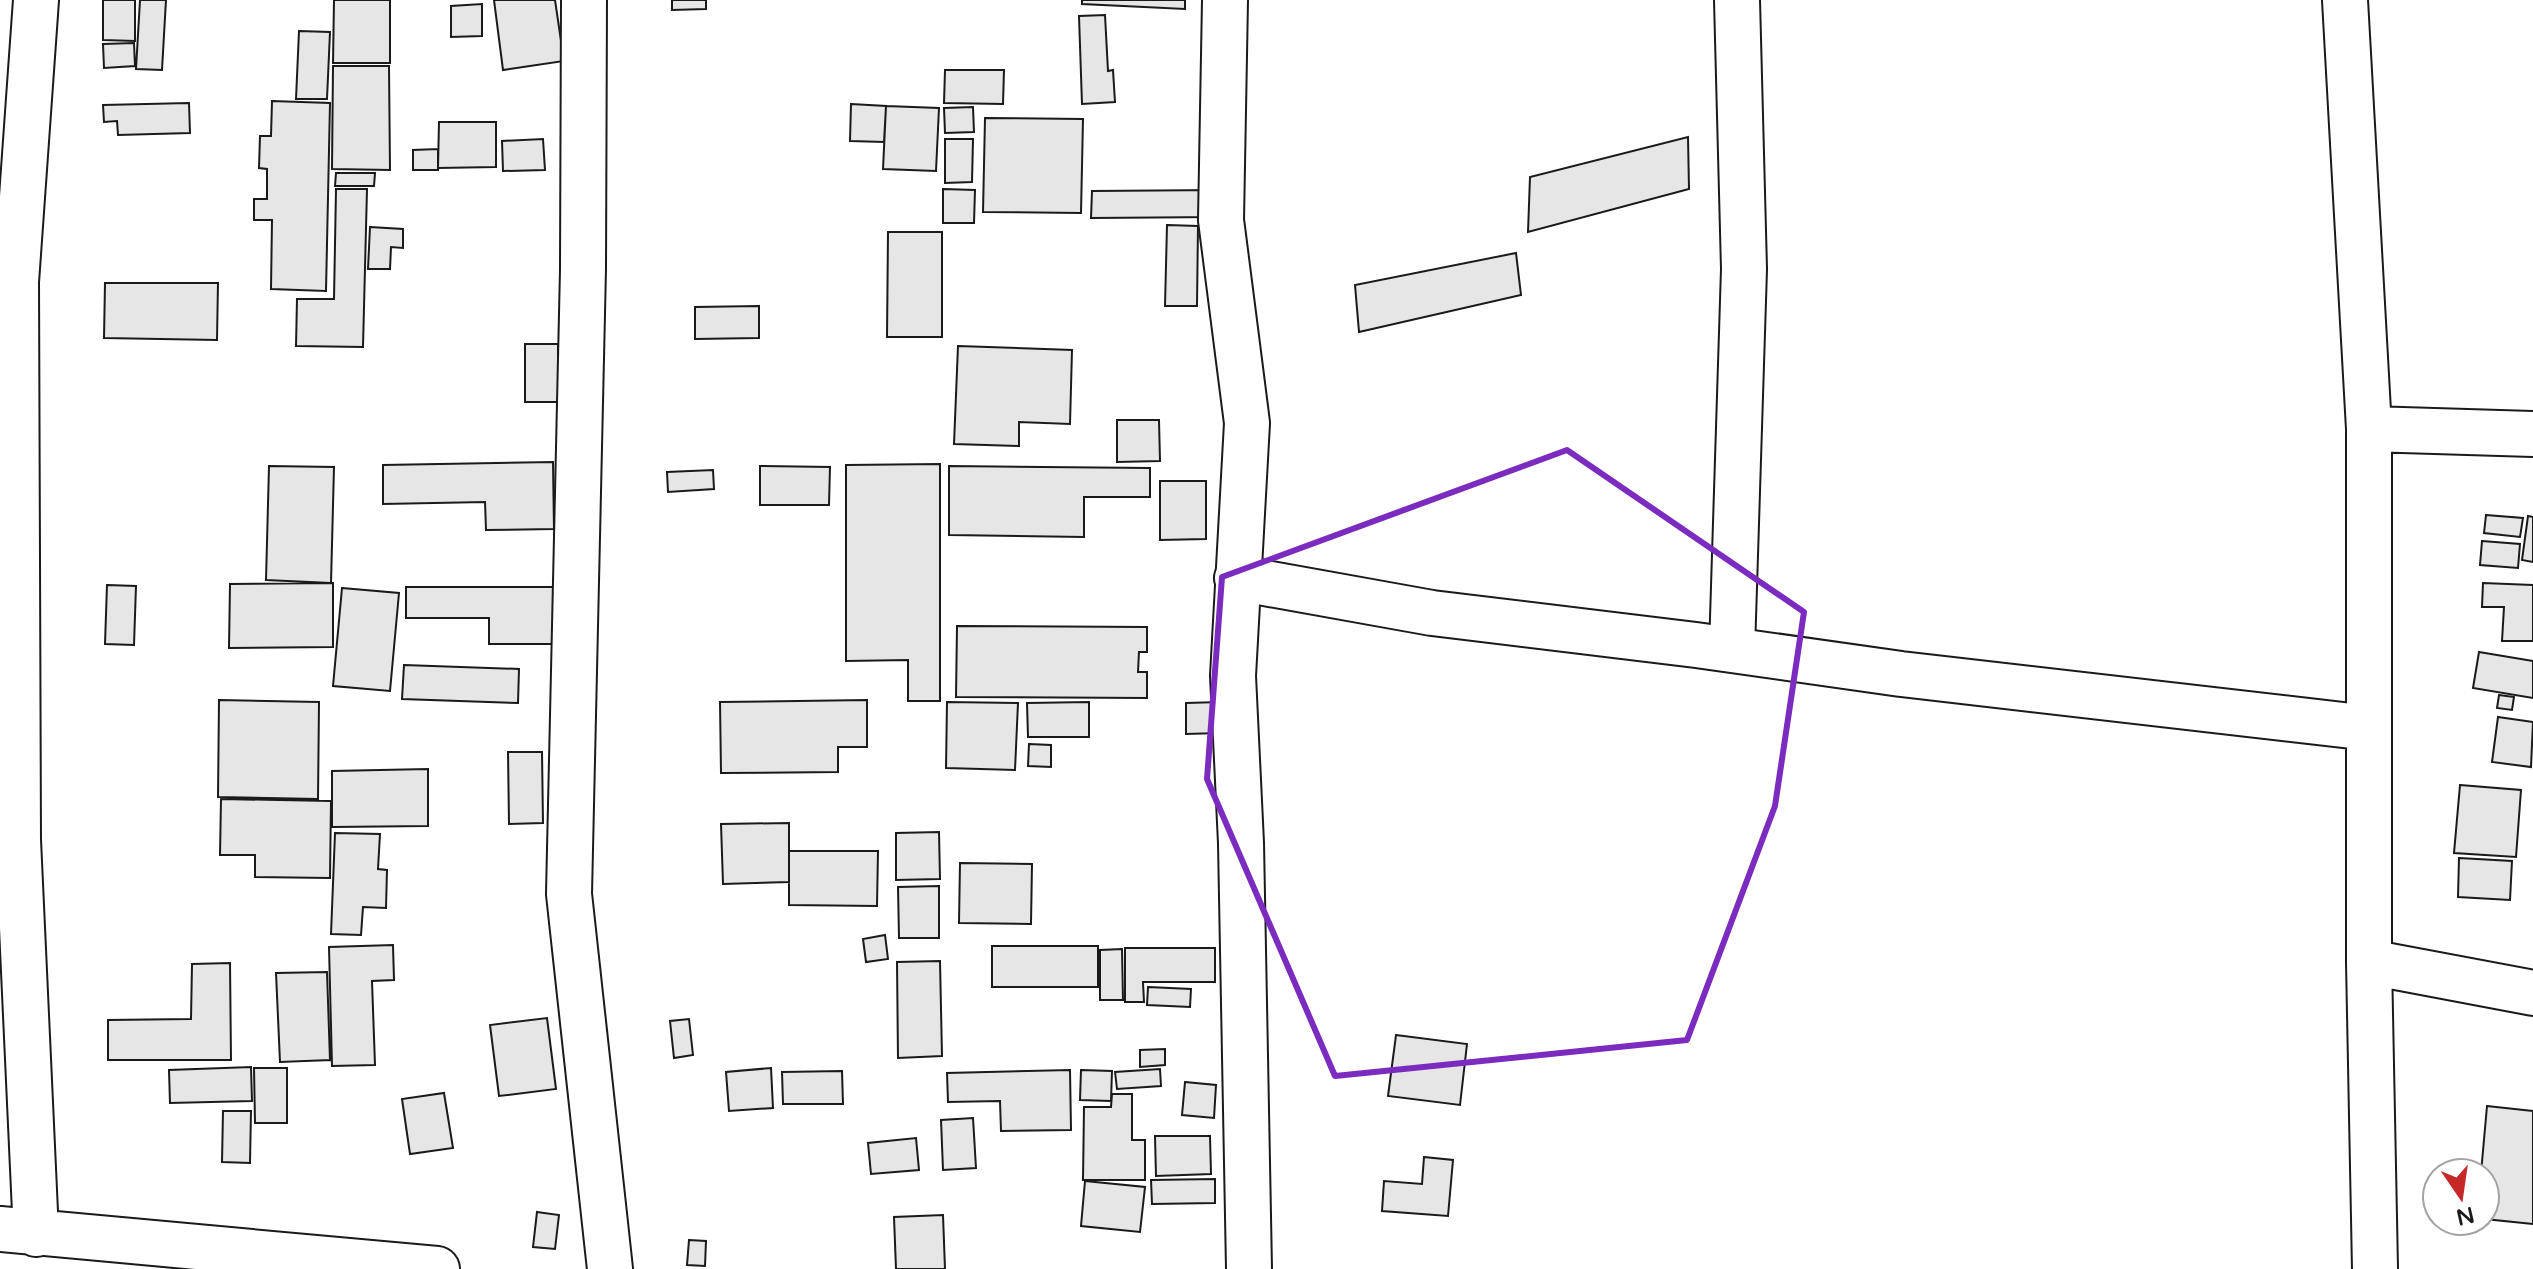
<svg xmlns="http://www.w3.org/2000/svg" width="2533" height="1269" font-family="'Varela Round',sans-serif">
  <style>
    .building { fill: #e6e6e6; stroke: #1a1a1a; stroke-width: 2 }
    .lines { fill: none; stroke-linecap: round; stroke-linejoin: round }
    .street-casing { stroke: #1a1a1a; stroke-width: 48 }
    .street { stroke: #fff; stroke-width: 44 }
    .marked { fill: none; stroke: #7b2cbf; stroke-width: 6; stroke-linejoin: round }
  </style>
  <rect width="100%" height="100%" fill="#fff"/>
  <path class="building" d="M 103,0 L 135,0 L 135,41 L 103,40 Z
    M 140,0 L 166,0 L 162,70 L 136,69 Z
    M 334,0 L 390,0 L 390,63 L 333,63 Z
    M 494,0 L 555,0 L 564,61 L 503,70 Z
    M 672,0 L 706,0 L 706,9 L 672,10 Z
    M 1082,0 L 1185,0 L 1185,9 L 1082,4 Z
    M 482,4 L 482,36 L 451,37 L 451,6 Z
    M 1105,15 L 1108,71 L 1113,70 L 1115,102 L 1082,104 L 1079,16 Z
    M 299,31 L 330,32 L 327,99 L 296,99 Z
    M 134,43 L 135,66 L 104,68 L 103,44 Z
    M 333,66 L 389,66 L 390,170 L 332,169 Z
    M 945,70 L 1004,70 L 1003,104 L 944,103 Z
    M 272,101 L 330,103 L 326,291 L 271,289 L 272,220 L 254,220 L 254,199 L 267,199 L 267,169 L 259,168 L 260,136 L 271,136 Z
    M 189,103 L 190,133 L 118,135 L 117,121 L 104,122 L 103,105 Z
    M 851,104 L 886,106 L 884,142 L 850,141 Z
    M 886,106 L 939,108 L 936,171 L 883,169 Z
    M 973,107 L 974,132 L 945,133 L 944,108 Z
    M 985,118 L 1083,119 L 1081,213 L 983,212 Z
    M 439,122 L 496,122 L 496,167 L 438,168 Z
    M 1688,137 L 1689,189 L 1528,232 L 1530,177 Z
    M 543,139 L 545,170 L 503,171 L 502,141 Z
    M 945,139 L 973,139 L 972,182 L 945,183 Z
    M 438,149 L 438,170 L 413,170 L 413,150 Z
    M 336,173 L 375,173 L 374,186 L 335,186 Z
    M 336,189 L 367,189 L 363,347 L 296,346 L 297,299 L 334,299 Z
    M 943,189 L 975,190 L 974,223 L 943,223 Z
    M 1219,190 L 1219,217 L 1091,218 L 1092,191 Z
    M 1167,225 L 1198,226 L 1197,306 L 1165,306 Z
    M 370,227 L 403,229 L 403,248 L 391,247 L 390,269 L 368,269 Z
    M 888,232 L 942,232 L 942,337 L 887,337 Z
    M 1516,253 L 1521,295 L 1359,332 L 1355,285 Z
    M 105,283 L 218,283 L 217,340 L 104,338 Z
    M 759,306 L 759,338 L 695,339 L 695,307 Z
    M 525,344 L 558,344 L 558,402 L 525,402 Z
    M 958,346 L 1072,350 L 1070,424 L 1019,422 L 1019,446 L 954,444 Z
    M 1117,420 L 1159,420 L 1160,461 L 1117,462 Z
    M 553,462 L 554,529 L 486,530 L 485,502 L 383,504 L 383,465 Z
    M 940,464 L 940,701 L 908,701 L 908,660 L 846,661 L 846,465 Z
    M 269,466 L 334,467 L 331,583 L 266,580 Z
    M 760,466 L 830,467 L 829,505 L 760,505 Z
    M 949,466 L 1150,468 L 1150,497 L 1084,497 L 1084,537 L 949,535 Z
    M 713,470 L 714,489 L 668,492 L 667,472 Z
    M 1160,481 L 1206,481 L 1206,539 L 1160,540 Z
    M 2486,515 L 2523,518 L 2520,537 L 2484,533 Z
    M 2528,516 L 2533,517 L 2533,562 L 2522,560 Z
    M 2482,541 L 2520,544 L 2518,568 L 2480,565 Z
    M 333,583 L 333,647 L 229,648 L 230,584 Z
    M 2483,583 L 2533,585 L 2533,641 L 2502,641 L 2504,607 L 2482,607 Z
    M 107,585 L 136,586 L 134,645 L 105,644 Z
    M 406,587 L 555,587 L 555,644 L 489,644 L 489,618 L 406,618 Z
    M 342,588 L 399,593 L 390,691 L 333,686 Z
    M 957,626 L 1147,627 L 1147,652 L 1139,652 L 1138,672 L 1147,672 L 1147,698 L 956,697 Z
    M 2479,652 L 2533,661 L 2533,698 L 2473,688 Z
    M 404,665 L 519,669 L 518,703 L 402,699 Z
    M 2499,695 L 2514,697 L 2512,710 L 2497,708 Z
    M 219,700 L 319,702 L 318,799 L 218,797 Z
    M 867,700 L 867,747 L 838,747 L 838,772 L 721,773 L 720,702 Z
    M 947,702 L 1018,703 L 1015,770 L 946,768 Z
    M 1089,702 L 1089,737 L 1028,737 L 1027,703 Z
    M 1220,702 L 1220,733 L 1186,734 L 1186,703 Z
    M 2498,717 L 2533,722 L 2531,767 L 2492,762 Z
    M 1029,744 L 1051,745 L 1051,767 L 1028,766 Z
    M 508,752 L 542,752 L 543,823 L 509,824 Z
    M 428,769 L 428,826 L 332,827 L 332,771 Z
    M 2460,785 L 2521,790 L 2516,857 L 2454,853 Z
    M 221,799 L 331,801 L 330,878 L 255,877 L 255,855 L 220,855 Z
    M 789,823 L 789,882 L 723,884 L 721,824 Z
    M 939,832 L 940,879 L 896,880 L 896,833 Z
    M 335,833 L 380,834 L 378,869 L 387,870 L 386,908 L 363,907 L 361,935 L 331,934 Z
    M 789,851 L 878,851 L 877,906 L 789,905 Z
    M 2459,858 L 2512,861 L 2510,900 L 2458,897 Z
    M 960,863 L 1032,864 L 1031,924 L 959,923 Z
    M 939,886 L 939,938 L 899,938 L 898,887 Z
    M 885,935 L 888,959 L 866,962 L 863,939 Z
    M 393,945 L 394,980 L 372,981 L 375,1065 L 332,1066 L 329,947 Z
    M 992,946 L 1098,946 L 1098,987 L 992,987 Z
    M 1125,948 L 1215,948 L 1215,982 L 1143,982 L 1144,1002 L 1125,1002 Z
    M 1122,949 L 1123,1000 L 1100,1000 L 1100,950 Z
    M 940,961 L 942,1056 L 898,1058 L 897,962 Z
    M 230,963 L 231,1060 L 108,1060 L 108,1020 L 191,1019 L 192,964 Z
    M 327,972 L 330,1060 L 280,1062 L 276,973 Z
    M 1148,987 L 1191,989 L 1190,1007 L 1147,1005 Z
    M 547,1018 L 556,1089 L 499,1096 L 490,1025 Z
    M 689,1019 L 693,1055 L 674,1058 L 670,1021 Z
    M 1396,1035 L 1467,1044 L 1460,1105 L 1388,1096 Z
    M 1165,1049 L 1165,1065 L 1140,1067 L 1140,1050 Z
    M 251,1067 L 252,1101 L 170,1103 L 169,1070 Z
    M 254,1068 L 287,1068 L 287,1123 L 255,1123 Z
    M 771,1068 L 773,1108 L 729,1111 L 726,1072 Z
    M 1160,1069 L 1161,1086 L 1117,1089 L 1115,1072 Z
    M 1070,1070 L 1071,1130 L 1001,1131 L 1000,1101 L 948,1102 L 947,1073 Z
    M 1081,1070 L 1112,1071 L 1111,1101 L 1080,1100 Z
    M 842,1071 L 843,1104 L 783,1104 L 782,1072 Z
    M 1185,1082 L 1216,1085 L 1214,1118 L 1182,1115 Z
    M 444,1093 L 453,1148 L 410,1154 L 402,1099 Z
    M 1112,1094 L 1132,1094 L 1132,1140 L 1145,1140 L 1145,1180 L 1083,1180 L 1084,1107 L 1111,1107 Z
    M 2487,1106 L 2533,1111 L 2533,1224 L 2485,1219 L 2485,1173 L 2481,1173 Z
    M 223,1111 L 251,1111 L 250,1163 L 222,1162 Z
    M 973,1118 L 976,1168 L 943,1170 L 941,1120 Z
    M 1155,1136 L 1210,1136 L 1211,1174 L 1156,1176 Z
    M 916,1138 L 919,1170 L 871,1174 L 868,1143 Z
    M 1424,1157 L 1453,1160 L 1448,1216 L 1382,1211 L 1384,1181 L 1422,1184 Z
    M 1215,1179 L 1215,1203 L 1152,1204 L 1151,1180 Z
    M 1085,1181 L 1145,1187 L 1140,1232 L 1081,1226 Z
    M 537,1212 L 559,1215 L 555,1249 L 533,1247 Z
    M 943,1215 L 945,1269 L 896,1269 L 894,1217 Z
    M 689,1240 L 706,1241 L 705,1266 L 687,1265 Z"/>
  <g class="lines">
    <g class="street-casing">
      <path id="street" d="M 584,0 L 583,269 L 569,894 L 610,1269
        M 1225,0 L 1221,220 L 1247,423 L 1233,676 L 1241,843 L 1249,1269
        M 2345,0 L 2369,429 L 2369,962 L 2375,1269
        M 2369,429 L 2533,434
        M 1237,578 L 1432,613 L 1696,645 L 1901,674 L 2369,728
        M 1732,650 L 1744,269 L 1737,0
        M 2369,962 L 2533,993
        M 0,1229 L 437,1269
        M 36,1234 L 18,840 L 16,282 L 36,0"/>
    </g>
    <use href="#street" class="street"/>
  </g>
  <path class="marked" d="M 1567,450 L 1804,612 L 1775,806 L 1687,1040 L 1335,1076 L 1207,779 L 1222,577 Z"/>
  <g transform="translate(2461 1197) rotate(167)"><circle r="38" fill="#ffffff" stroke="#a3a3a3" stroke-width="2"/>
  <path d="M0-6L14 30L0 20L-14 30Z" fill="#c62828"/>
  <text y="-12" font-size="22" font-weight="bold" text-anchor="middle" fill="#1a1a1a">N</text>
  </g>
</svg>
